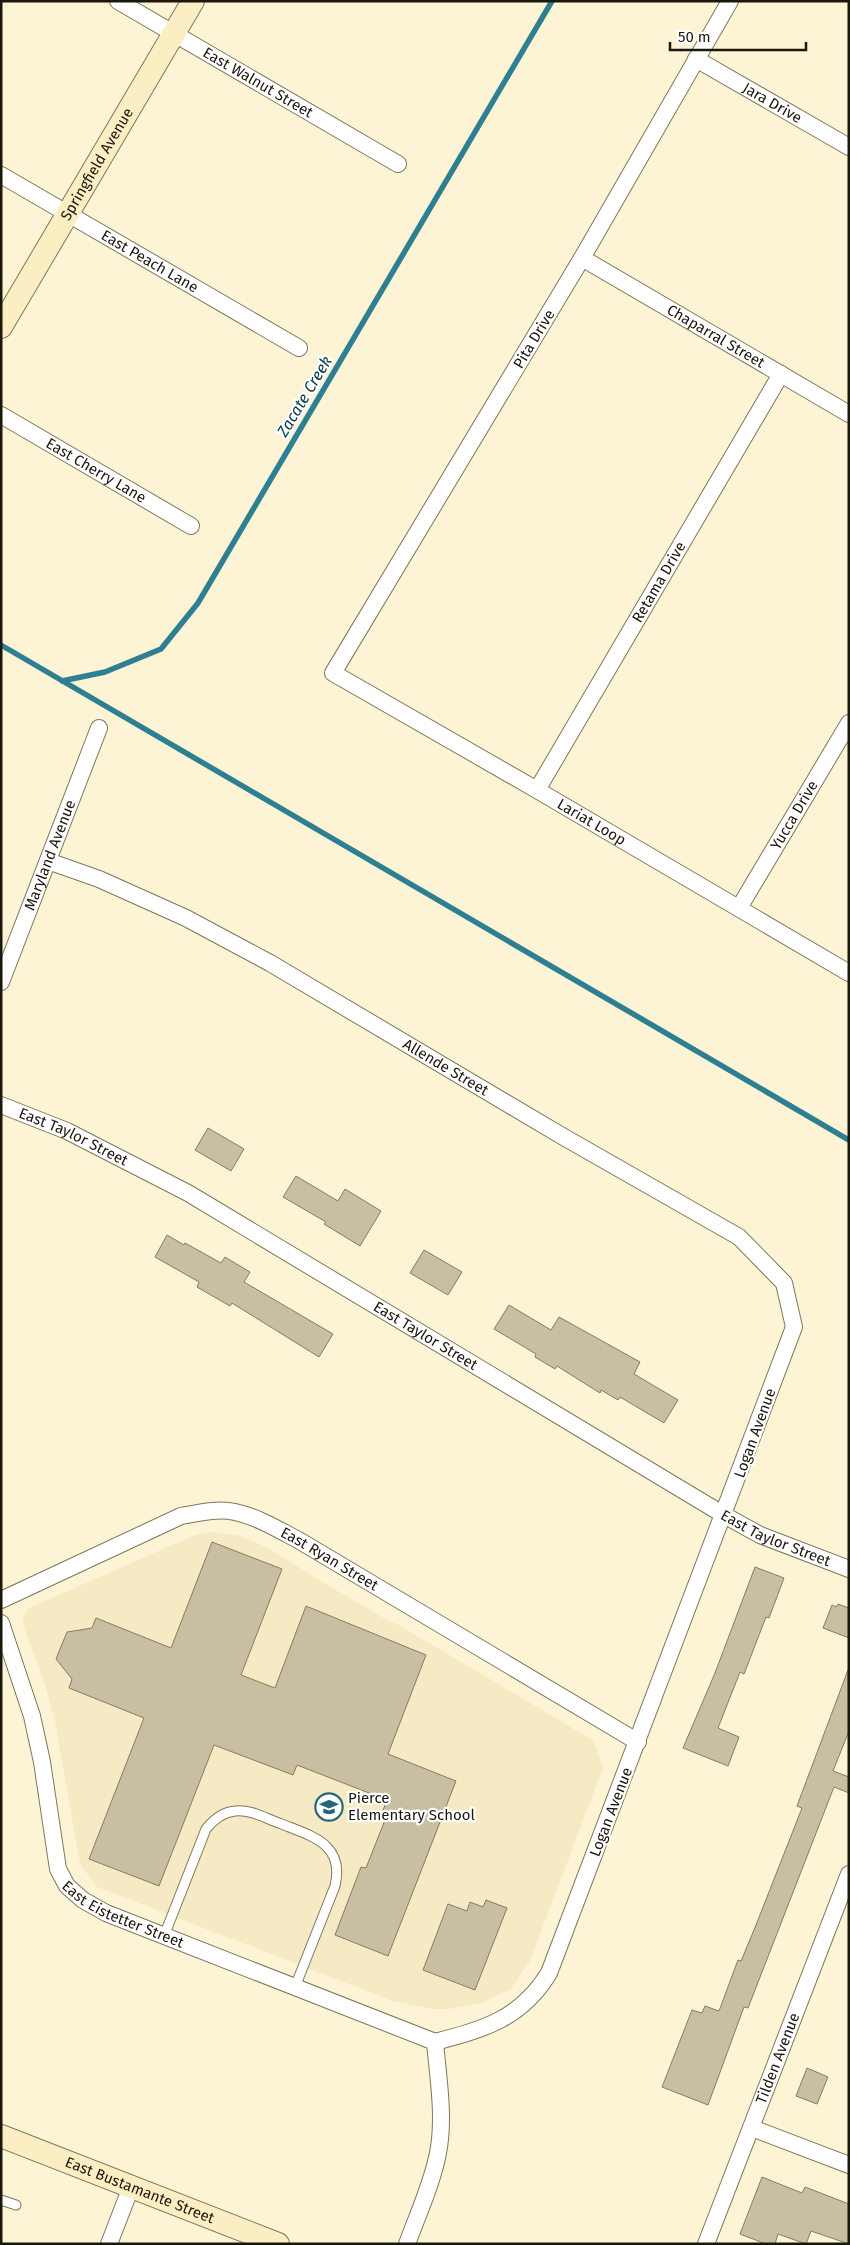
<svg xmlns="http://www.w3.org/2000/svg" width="850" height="2245" font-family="'Fira Sans',sans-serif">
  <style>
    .built { fill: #f6eac4 }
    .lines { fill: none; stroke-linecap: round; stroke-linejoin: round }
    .stream { stroke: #2e7f92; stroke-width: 5.5 }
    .building { fill: #c8bfa2; stroke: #857c61 }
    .lane-casing { stroke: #7f775c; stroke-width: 11 }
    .street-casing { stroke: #7f775c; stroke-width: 18 }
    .secondary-casing { stroke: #7f775c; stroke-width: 24 }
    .lane { stroke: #fff; stroke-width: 9 }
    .street { stroke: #fff; stroke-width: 16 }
    .secondary { stroke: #fbeec2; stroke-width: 22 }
    .labels { text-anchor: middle; stroke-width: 4.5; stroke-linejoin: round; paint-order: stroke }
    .street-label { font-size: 15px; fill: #1a170c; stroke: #fff }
    .poi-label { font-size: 15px; fill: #1a170c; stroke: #fff; text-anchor: start }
    .water-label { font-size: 16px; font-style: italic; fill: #083c4a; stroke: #fff }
  </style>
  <rect width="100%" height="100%" fill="#fdf4d5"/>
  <path class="built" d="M 207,1532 L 238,1535 L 266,1547 L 324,1583 L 389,1621 L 399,1625 L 594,1741 L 603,1768 L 529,1963 L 510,1990 L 481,2003 L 449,2009 L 432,2009 L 393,2001 L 97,1887 L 80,1864 L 55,1722 L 46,1688 L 23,1624 L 23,1615 L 29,1608 L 195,1535 Z"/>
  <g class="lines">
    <path class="stream" d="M 1,645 L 849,1140
      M 62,681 L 105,672 L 161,649 L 198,603 L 552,1"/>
  </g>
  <path class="building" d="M 208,1128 L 244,1149 L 231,1171 L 195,1150 Z
    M 296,1176 L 338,1201 L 345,1189 L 381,1211 L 360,1246 L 324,1224 L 326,1222 L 283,1197 Z
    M 167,1235 L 184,1245 L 185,1243 L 221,1263 L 225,1257 L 250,1272 L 244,1282 L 333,1334 L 319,1357 L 232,1303 L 230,1306 L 197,1287 L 199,1282 L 155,1257 Z
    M 424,1250 L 462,1272 L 448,1295 L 410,1273 Z
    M 509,1305 L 551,1330 L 559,1317 L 640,1362 L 634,1374 L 678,1400 L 664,1423 L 620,1397 L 618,1400 L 601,1390 L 600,1393 L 557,1366 L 555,1369 L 535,1357 L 536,1354 L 494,1329 Z
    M 212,1542 L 282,1569 L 241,1675 L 275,1688 L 306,1606 L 426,1655 L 388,1754 L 456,1781 L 388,1956 L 335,1935 L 361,1867 L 366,1868 L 387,1815 L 382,1813 L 387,1800 L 297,1765 L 293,1775 L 214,1745 L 159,1886 L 89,1859 L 144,1718 L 69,1688 L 72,1679 L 56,1659 L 67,1632 L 92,1628 L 96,1618 L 171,1648 Z
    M 755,1567 L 784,1578 L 769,1618 L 766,1617 L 744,1674 L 740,1672 L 718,1728 L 739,1737 L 728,1766 L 683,1748 L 715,1673 Z
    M 838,1604 L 849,1608 L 849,1638 L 823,1628 L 832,1605 L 836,1607 Z
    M 848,1670 L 849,1731 L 833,1771 L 849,1777 L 849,1793 L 834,1787 L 748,2008 L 744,2007 L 708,2105 L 662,2087 L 692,2010 L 702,2013 L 705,2006 L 719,2011 L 738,1960 L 741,1961 L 756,1925 L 802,1808 L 797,1806 Z
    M 486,1900 L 507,1908 L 475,1990 L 423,1970 L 448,1904 L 467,1911 L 470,1902 L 483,1907 Z
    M 807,2068 L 828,2077 L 817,2104 L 796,2096 Z
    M 762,2177 L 802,2193 L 805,2187 L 849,2204 L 849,2244 L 811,2231 L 806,2244 L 778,2234 L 775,2244 L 766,2244 L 740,2234 Z"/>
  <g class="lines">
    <g class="lane-casing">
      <path id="lane" d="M 164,1936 L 206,1829 C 214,1819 223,1812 235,1811 C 250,1809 265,1818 279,1823 C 311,1836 345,1843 335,1886 L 295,1987
        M 1,2200 L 16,2205"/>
    </g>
    <g class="street-casing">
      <g id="street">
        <path id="s1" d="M 118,1 L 398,164"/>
        <path id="s2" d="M 730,1 L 582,258 L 333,673 L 537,790 L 849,973"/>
        <path id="s3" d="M 696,59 L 849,147"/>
        <path id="s4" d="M 1,175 L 299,348"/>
        <path id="s5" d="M 582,258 L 849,414"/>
        <path id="s6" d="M 1,415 L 191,526"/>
        <path id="s7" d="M 537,790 L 781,374"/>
        <path id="s8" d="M 48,861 L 99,879 L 186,918 L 270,963 L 562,1136 L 739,1237 L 784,1283 L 794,1327 L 549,1973 C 521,2019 484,2029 435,2042 C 438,2078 445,2117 438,2153 C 432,2184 418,2214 407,2244"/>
        <path id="s9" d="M 739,908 L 849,723"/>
        <path id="s10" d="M 1,982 L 99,728"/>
        <path id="s11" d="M 1,1105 L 67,1131 L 188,1193 L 724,1515 L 760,1535 L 849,1569"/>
        <path id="s12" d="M 1,1600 L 181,1516 C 198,1513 218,1508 235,1512 C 258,1517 279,1530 300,1541 L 638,1742"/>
        <path id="s13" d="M 1,1623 L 32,1716 L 42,1762 L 58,1869 L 67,1886 L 83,1900 L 106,1913 L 435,2042"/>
        <path d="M 752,2128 L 849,2165"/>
        <path d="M 109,2244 L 131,2187"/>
        <path id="s14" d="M 706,2244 L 849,1874"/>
      </g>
    </g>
    <g class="secondary-casing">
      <g id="secondary">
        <path id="s15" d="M 1,327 L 193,1"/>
        <path id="s16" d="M 1,2136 L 278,2244"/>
      </g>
    </g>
    <use href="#lane" class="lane"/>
    <use href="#street" class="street"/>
    <use href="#secondary" class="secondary"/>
  </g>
  <defs>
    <g id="school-ring" transform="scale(1.4375)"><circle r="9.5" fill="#fff" stroke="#246679" stroke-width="1.5"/><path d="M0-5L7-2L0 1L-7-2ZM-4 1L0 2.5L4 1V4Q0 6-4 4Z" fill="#246679"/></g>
  </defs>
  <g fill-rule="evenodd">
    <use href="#school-ring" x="329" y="1807"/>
  </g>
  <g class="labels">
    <g class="street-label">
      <text dy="5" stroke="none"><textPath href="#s1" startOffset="162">East Walnut Street</textPath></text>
      <text dy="5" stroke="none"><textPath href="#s3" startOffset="88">Jara Drive</textPath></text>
      <text dy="5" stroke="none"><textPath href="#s15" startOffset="189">Springfield Avenue</textPath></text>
      <text dy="5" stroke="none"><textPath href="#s4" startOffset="172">East Peach Lane</textPath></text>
      <text dy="5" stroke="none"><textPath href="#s5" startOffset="155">Chaparral Street</textPath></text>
      <text transform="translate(534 339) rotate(-59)" y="5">Pita Drive</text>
      <text dy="5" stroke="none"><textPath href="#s6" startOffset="110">East Cherry Lane</textPath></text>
      <text dy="5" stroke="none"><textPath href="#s7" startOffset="241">Retama Drive</textPath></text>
      <text dy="5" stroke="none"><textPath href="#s9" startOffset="108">Yucca Drive</textPath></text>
      <text dy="5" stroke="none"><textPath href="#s2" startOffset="1079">Lariat Loop</textPath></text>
      <text dy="5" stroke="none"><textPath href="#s10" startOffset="136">Maryland Avenue</textPath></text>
      <text dy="5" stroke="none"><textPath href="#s8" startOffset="449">Allende Street</textPath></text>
      <text dy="5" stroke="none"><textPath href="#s11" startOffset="79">East Taylor Street</textPath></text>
      <text dy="5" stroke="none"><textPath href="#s11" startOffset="484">East Taylor Street</textPath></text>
      <text transform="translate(755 1433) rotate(-70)" y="5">Logan Avenue</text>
      <text dy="5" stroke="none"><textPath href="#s11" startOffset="889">East Taylor Street</textPath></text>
      <text dy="5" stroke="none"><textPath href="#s12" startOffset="359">East Ryan Street</textPath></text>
      <text transform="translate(611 1812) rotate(-69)" y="5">Logan Avenue</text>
      <text dy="5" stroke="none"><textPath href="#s13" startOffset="336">East Eistetter Street</textPath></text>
      <text dy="5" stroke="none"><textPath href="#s14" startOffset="199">Tilden Avenue</textPath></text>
      <text dy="5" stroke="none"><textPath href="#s16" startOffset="149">East Bustamante Street</textPath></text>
    </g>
    <g class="poi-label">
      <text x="348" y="1803">Pierce<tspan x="348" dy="17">Elementary School</tspan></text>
    </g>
    <g class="water-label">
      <text transform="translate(304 396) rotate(-59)" y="6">Zacate Creek</text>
    </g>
  </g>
  <rect width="850" height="2245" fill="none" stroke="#1a170c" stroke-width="5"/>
  <path d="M670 42v8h136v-8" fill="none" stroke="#1a170c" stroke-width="2.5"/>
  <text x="678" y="42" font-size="15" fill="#1a170c" stroke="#ffffff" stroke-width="4" paint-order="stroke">50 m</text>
</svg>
